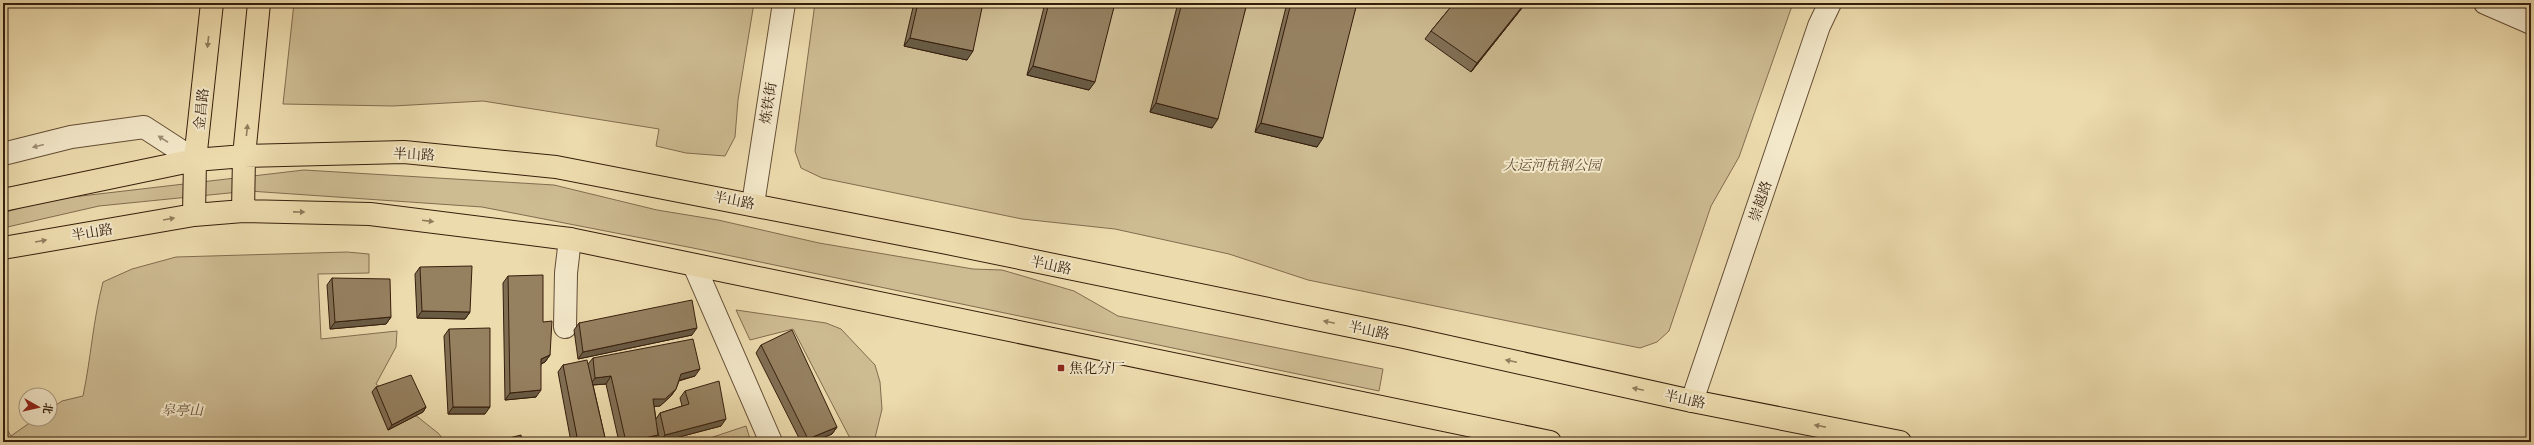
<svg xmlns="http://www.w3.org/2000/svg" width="2534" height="445" font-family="'IM FELL DW Pica','Noto Serif SC',serif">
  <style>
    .green { fill: #cdbb92; stroke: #826c4f }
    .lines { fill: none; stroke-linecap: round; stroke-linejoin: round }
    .minor-casing { stroke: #644d34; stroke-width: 24 }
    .major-casing { stroke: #361e0c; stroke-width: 24 }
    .minor { stroke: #f3e8ca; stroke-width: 22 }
    .major { stroke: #ecdbad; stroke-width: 22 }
    .wall { fill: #806e53; stroke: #361e0c }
    .shaded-wall { fill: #685a43; stroke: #361e0c }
    .building { fill: #958060; stroke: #361e0c }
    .oneway { fill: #917c5c }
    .oneway2 { fill: #9e8d74 }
    .poi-dot { fill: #8f2418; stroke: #f3e8ca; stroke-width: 1.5 }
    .labels { text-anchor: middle; stroke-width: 4; stroke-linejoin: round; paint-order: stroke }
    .street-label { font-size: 14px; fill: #361e0c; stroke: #f3e8ca }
    .park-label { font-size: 14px; font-style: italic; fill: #634d34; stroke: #f3e8ca }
    .poi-label { font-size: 14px; fill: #361e0c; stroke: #f3e8ca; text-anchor: start }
  </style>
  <rect width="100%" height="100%" fill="#ecdbad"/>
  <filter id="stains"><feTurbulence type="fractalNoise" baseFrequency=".005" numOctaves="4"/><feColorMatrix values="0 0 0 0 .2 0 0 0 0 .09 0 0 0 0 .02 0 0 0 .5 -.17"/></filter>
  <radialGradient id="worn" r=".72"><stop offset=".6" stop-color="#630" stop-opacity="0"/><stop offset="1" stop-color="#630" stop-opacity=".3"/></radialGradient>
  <path class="green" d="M 294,3 L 754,3 L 738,100 L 735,137 L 725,156 L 686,153 L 656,146 L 659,129 L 483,101 L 393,106 L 283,104 Z
    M 815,3 L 1793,3 L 1739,157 L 1711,206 L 1669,331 L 1657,342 L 1640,348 L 1308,280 L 1229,254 L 1115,229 L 1022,219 L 822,178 L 801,168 L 795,151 Z
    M 304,170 L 554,185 L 657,210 L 718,220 L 819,243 L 973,269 L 1002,270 L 1074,291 L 1118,316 L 1383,369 L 1379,391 L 693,248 L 482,207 L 249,191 L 99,206 L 3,228 L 3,213 L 47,200 Z
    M 347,252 L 369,254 L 369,273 L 318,274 L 321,339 L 397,331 L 396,347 L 376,384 L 438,433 L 446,442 L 3,442 L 3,423 L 11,436 L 35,419 L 50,419 L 50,409 L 62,401 L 83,396 C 91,358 93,320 103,282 L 132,269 L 176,257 Z
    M 736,310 L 826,323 L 841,329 L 875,365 L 880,382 L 882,409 L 875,438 L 852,442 L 793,329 L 750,340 Z
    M 746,426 L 751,442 L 698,442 Z"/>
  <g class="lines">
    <g class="minor-casing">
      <path id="minor" d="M 2485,3 L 2531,23
        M 3,154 L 71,137 L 144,127 L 195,160
        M 753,204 L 784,3
        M 694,265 L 771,442
        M 565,327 L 566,273 L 570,239
        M 1692,401 L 1819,26 L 1830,3"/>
    </g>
    <g class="major-casing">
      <path id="major" d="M 3,200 L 195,160 L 244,156 L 404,152 L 556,167 L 947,243 L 1404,337 L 1692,401 L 1900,442
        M 243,211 L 244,156 L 259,3
        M 194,215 L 195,160 L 212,3
        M 3,248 L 194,215 L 243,211 L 370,214 L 570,239 L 1550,442"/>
    </g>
    <use href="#minor" class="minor"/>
    <use href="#major" class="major"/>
  </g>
  <path class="wall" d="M 914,3 L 983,3 L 967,60 L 904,46 Z
    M 1045,3 L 1115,3 L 1089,90 L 1027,75 Z
    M 1178,3 L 1247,3 L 1212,128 L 1150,112 Z
    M 1287,3 L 1357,3 L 1317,147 L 1255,132 Z
    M 1454,3 L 1526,3 L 1471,72 L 1425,39 L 1431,31 Z
    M 420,267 L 470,312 L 465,319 L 417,318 L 415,274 Z
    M 508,276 L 543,322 L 550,355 L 545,362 L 541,364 L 536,397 L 505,400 L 503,283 Z
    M 332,278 L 391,317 L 386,324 L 330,329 L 327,285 Z
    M 579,323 L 692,335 L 578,359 L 574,330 Z
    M 449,329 L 485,414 L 448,414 L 444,336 Z
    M 761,345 L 837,427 L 832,434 L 812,442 L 801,442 L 756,353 Z
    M 593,358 L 695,376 L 679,381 L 676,389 L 671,396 L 660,406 L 654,406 L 656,419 L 660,413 L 682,406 L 680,398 L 685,391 L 721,426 L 660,442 L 657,428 L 653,442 L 619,442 L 606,384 L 593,385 L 606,442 L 571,442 L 558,372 L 563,365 L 588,364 Z
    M 376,387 L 426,407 L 423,412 L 388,430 L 372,392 Z"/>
  <path class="shaded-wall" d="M 1525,3 L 1526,3 L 1471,72 L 1477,63 Z
    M 910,38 L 973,51 L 967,60 L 904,46 Z
    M 1033,66 L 1095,82 L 1089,90 L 1027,75 Z
    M 1156,103 L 1218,119 L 1212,128 L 1150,112 Z
    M 1261,123 L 1323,138 L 1317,147 L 1255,132 Z
    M 422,311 L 470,312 L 465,319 L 417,318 Z
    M 391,317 L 386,324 L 330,329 L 335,322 Z
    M 697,328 L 692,335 L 578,359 L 583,352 Z
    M 550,355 L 545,362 L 536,366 L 541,359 Z
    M 700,369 L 695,376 L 676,381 L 681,374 Z
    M 611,376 L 606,384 L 590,385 L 595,378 Z
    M 676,389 L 671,396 L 660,406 L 648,407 L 653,399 Z
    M 541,390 L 536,397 L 505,400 L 510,393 Z
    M 426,407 L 423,412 L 388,430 L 392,425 Z
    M 453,407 L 490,407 L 485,414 L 448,414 Z
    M 726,419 L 721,426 L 660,442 L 665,435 Z
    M 837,427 L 832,434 L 812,442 L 805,442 L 808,439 Z
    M 658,435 L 653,442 L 626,442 Z"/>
  <path class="building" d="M 918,3 L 983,3 L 973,51 L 910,38 Z
    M 1049,3 L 1115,3 L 1095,82 L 1033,66 Z
    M 1182,3 L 1247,3 L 1218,119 L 1156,103 Z
    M 1291,3 L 1357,3 L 1323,138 L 1261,123 Z
    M 1454,3 L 1525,3 L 1477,63 L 1431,31 Z
    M 472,266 L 470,312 L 422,311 L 420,267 Z
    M 543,275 L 543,322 L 552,321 L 550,355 L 541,359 L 541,390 L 510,393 L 508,276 Z
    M 332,278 L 390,279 L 391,317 L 335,322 Z
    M 692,300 L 697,328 L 583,352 L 579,323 Z
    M 490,328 L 490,407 L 453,407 L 449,329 Z
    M 792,330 L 837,427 L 808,439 L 761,345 Z
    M 693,339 L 700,369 L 681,374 L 676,389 L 665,399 L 653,399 L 658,435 L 626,442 L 611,376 L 595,378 L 593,358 Z
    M 587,360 L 606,442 L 578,442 L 563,365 Z
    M 411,375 L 426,407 L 392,425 L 376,387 Z
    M 719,381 L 726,419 L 665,435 L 660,413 L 689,404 L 685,391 Z
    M 521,435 L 522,442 L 493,442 Z"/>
  <defs><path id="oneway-solid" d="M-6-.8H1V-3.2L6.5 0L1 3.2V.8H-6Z"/></defs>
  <g class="oneway">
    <use href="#oneway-solid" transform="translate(208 42) rotate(96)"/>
    <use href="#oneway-solid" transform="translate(247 130) rotate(-84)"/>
    <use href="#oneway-solid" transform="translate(299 212) rotate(1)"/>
    <use href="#oneway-solid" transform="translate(169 219) rotate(-10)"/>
    <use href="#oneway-solid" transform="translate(428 221) rotate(7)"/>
    <use href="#oneway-solid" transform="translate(41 241) rotate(-10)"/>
    <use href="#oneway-solid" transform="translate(1329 322) rotate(-168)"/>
    <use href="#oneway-solid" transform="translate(1511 361) rotate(-168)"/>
    <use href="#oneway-solid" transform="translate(1638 389) rotate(-168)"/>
    <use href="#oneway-solid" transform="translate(1820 426) rotate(-169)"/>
  </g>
  <g class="oneway2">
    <use href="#oneway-solid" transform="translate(163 139) rotate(-147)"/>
    <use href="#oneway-solid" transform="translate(38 146) rotate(166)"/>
  </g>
  <rect class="poi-dot" x="1057" y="364" width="8" height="8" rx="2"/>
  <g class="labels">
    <g class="street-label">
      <text transform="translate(768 103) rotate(-81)" y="5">炼铁街</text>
      <text transform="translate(201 109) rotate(-84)" y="5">金昌路</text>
      <text transform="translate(414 154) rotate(3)" y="5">半山路</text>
      <text transform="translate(734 200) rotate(11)" y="5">半山路</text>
      <text transform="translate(1760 201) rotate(-71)" y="5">崇越路</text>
      <text transform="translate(92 232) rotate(-10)" y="5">半山路</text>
      <text transform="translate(1051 265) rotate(12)" y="5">半山路</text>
      <text transform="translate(1369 330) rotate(12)" y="5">半山路</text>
      <text transform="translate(1685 399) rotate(12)" y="5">半山路</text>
    </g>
    <g class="park-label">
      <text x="1552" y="170">大运河杭钢公园</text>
      <text x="182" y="415">皋亭山</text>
    </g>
    <g class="poi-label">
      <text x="1069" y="373">焦化分厂</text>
    </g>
  </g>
  <rect width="2534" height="445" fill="none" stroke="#ecdbad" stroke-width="16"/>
  <rect x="4" y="4" width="2526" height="437" fill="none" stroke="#361e0c" stroke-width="2"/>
  <rect x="8" y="8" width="2518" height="429" fill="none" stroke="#361e0c"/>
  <g transform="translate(38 407) rotate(98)"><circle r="19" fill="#f3e8ca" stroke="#a7977e"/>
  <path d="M0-3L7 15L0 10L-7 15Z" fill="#8f2418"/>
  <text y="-6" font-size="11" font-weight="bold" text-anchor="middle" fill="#361e0c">北</text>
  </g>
  <rect width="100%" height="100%" filter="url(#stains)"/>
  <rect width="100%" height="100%" fill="url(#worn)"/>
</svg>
